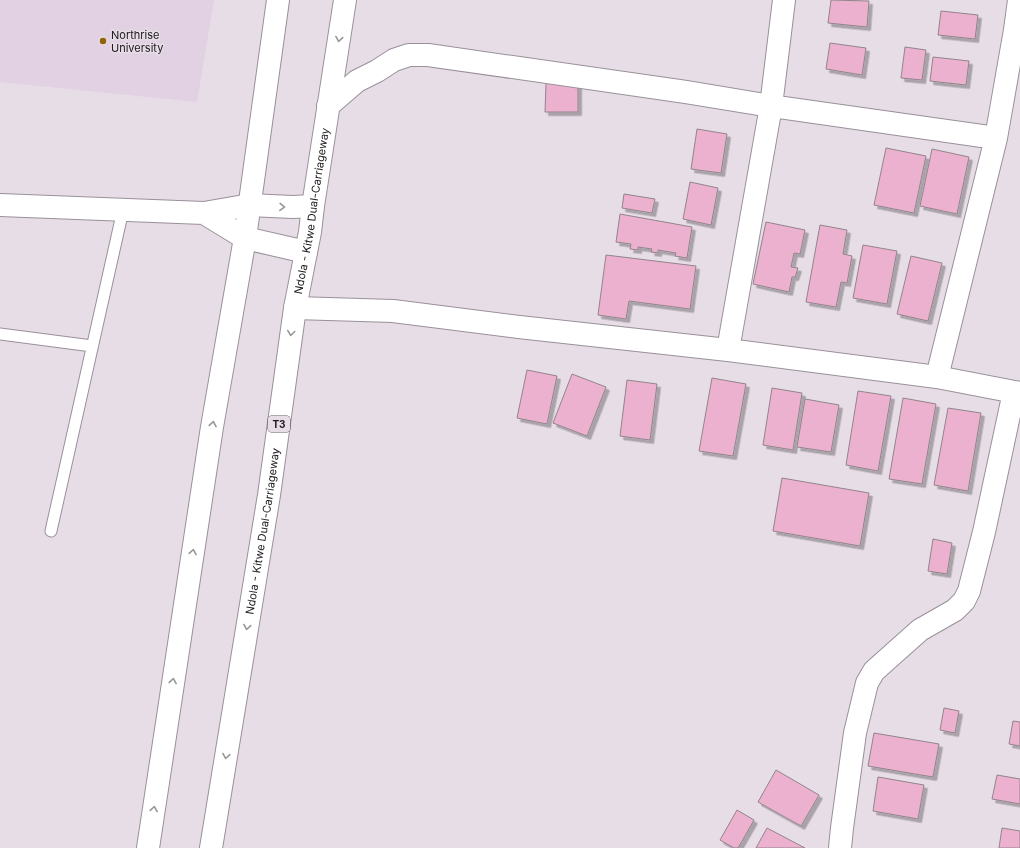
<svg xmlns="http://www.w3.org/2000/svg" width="1020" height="848" font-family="Inter,sans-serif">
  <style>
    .built { fill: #e1d1e2 }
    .building { fill: #edb1d0; stroke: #91848a; filter: url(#shadow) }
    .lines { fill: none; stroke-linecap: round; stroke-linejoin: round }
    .service-casing { stroke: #99909a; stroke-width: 13 }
    .minor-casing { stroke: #99909a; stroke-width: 24 }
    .trunk-casing { stroke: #99909a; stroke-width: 24 }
    .service { stroke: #fff; stroke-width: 11 }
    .minor { stroke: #fff; stroke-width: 22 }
    .trunk { stroke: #fff; stroke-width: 22 }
    .oneway { stroke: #989798 }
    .poi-dot { fill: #8e6309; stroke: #e7dde7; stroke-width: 1.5 }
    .labels { text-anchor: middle; stroke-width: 3; stroke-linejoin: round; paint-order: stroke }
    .shield { fill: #e7dde7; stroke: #585258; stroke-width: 1 }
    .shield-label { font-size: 10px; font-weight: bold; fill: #1a171b }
    .poi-label { font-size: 11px; fill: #1a171b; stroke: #e7dde7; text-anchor: start }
    .street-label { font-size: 11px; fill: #1a171b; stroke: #e7dde7 }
  </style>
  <defs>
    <filter id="shadow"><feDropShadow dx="3.5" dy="3.5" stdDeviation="0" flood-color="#0004"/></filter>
  </defs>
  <rect width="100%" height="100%" fill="#e7dde7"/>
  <path class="built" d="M 0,0 L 214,0 L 197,102 L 0,82 Z"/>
  <path class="building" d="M 831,0 L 869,1 L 867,27 L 828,23 Z
    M 941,11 L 978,15 L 975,39 L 938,35 Z
    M 830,43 L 866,48 L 862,75 L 826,69 Z
    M 905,47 L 926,50 L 922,80 L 901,78 Z
    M 933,57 L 969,61 L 966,85 L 930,81 Z
    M 546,83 L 578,84 L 578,112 L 545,112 Z
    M 697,129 L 727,134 L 721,173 L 691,169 Z
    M 886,148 L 926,156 L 914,213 L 874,205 Z
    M 932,149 L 969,157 L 957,214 L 920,206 Z
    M 690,182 L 718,188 L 711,225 L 683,219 Z
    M 624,194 L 655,199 L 652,213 L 622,208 Z
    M 620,214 L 692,227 L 687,258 L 675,256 L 676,253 L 658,250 L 658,253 L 651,252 L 652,249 L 638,247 L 638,250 L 630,249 L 631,244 L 616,242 Z
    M 766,222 L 805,230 L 800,254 L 794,253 L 791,267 L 798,268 L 795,277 L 792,277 L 789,292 L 753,284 Z
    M 820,225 L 847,230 L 843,254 L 852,256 L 847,283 L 841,282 L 836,307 L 806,302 Z
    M 863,245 L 897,251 L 887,304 L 853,298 Z
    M 606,255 L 696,266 L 690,309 L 629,301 L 626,319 L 598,315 Z
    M 911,256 L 942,263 L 928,321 L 897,314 Z
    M 527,370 L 557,376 L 547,424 L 517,418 Z
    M 572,374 L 606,387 L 587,436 L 553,423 Z
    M 712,378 L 746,384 L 733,456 L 699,451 Z
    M 627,380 L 657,384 L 650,440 L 620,436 Z
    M 772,388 L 802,393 L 793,450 L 763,445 Z
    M 858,391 L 891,396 L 878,471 L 846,465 Z
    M 903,398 L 936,404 L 922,484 L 889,479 Z
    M 805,399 L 839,405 L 831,452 L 797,447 Z
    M 948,408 L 981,413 L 968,491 L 934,485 Z
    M 782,478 L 869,493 L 860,546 L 773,531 Z
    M 933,539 L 952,543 L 947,574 L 928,571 Z
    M 944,708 L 959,711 L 955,733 L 940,730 Z
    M 1013,721 L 1020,722 L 1020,746 L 1009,744 Z
    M 874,733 L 939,744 L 933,777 L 868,766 Z
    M 776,770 L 819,795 L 801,826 L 758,802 Z
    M 997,775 L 1020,779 L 1020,804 L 992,799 Z
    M 878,777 L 924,785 L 918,819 L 873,811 Z
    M 737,810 L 754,820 L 738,848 L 734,848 L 720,840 Z
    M 767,828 L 805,848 L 756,848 Z
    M 1002,828 L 1020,831 L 1020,848 L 999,848 Z"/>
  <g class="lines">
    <g class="service-casing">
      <path id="service" d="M 0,334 L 92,346
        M 51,531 L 123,210"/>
    </g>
    <g class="minor-casing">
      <path id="minor" d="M 328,106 L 357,81 L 377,71 L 394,60 L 409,55 L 428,55 L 686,92 L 771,106 L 996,138
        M 0,205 L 204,213 L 250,205 L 293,207 L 313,206
        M 204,213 L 245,238 L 306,252
        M 295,308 L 393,311 L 519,327 L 728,350 L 937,377 L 1020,393
        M 728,350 L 771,106 L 784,0
        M 937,377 L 996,138 L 1015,30 L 1019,0
        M 840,848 L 842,828 L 855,733 L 867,683 L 874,671 L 920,630 L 955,610 L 964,601 L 969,591 L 984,532 L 1014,392"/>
    </g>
    <g class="trunk-casing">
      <g id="trunk">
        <path d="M 148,848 L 212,427 L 245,238 L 278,0"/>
        <path id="s1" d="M 211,848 L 269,495 L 295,308 L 310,232 L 313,206 L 345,0"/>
      </g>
    </g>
    <use href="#service" class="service"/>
    <use href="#minor" class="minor"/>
    <use href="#trunk" class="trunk"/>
  </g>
  <defs><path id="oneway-chevron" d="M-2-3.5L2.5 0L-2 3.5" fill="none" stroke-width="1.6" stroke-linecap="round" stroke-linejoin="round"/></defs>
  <g class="oneway">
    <use href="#oneway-chevron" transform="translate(339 39) rotate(99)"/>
    <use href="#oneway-chevron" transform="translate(282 207) rotate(2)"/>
    <use href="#oneway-chevron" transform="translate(291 333) rotate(98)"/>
    <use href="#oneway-chevron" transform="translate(213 424) rotate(-80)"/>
    <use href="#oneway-chevron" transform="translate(193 552) rotate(-81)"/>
    <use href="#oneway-chevron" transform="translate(247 627) rotate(99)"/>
    <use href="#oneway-chevron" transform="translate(173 681) rotate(-81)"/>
    <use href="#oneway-chevron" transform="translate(226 756) rotate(99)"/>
    <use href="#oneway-chevron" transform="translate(154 809) rotate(-81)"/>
  </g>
  <circle class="poi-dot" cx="103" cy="41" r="4"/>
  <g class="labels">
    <rect class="shield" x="268" y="416" width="22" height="16" rx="3"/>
    <g class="shield-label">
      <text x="279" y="428">T3</text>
    </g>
    <g class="poi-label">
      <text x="111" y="39">Northrise<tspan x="111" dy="13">University</tspan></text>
    </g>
    <g class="street-label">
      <text dy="4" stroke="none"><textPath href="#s1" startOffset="645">Ndola - Kitwe Dual-Carriageway</textPath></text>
      <text dy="4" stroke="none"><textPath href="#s1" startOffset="321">Ndola - Kitwe Dual-Carriageway</textPath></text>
    </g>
  </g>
</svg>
